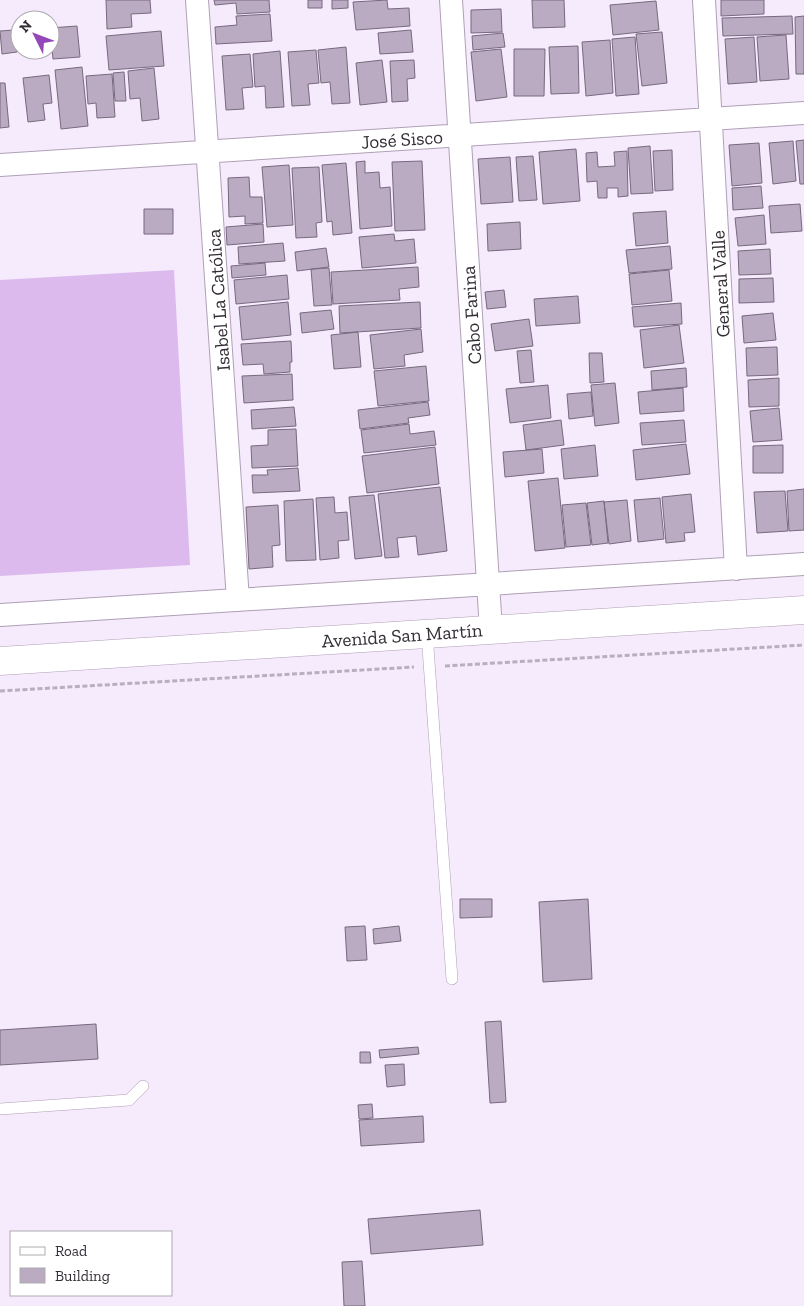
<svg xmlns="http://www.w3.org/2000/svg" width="804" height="1306" font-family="'Zilla Slab',serif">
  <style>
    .grass { fill: #dcbaed }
    .building { fill: #baabc3; stroke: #77697e }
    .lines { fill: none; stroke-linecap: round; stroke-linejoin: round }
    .service-casing { stroke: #afa0b7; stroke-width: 12 }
    .minor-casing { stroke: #afa0b7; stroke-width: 24 }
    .tertiary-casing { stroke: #afa0b7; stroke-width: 29 }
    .path { stroke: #b9aebe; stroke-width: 3; stroke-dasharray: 5 2.5; stroke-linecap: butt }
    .service { stroke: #fff; stroke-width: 11 }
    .minor { stroke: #fff; stroke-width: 22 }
    .tertiary { stroke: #fff; stroke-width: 28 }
    .labels { text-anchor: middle; stroke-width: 4.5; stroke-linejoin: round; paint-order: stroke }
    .street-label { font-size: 19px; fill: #342e37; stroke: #fff }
  </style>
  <rect width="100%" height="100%" fill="#f6eafd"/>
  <path class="grass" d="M 174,270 L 190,565 L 0,576 L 0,280 Z"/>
  <path class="building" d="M 106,0 L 150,0 L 151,13 L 131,14 L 132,27 L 107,29 Z
    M 214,0 L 269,0 L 270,12 L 237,14 L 236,3 L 215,5 Z
    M 308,0 L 322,0 L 322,8 L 308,8 Z
    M 332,0 L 348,0 L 348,8 L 332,9 Z
    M 387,0 L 388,9 L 409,8 L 410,26 L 356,30 L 353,2 Z
    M 532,0 L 564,0 L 565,27 L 533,28 Z
    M 721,0 L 764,0 L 764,14 L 721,16 Z
    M 656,1 L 659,30 L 613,35 L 610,5 Z
    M 501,9 L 502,32 L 471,33 L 471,10 Z
    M 270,14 L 272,41 L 216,44 L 215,27 L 237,25 L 236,16 Z
    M 792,16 L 793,34 L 723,36 L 722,18 Z
    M 804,16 L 804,74 L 796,74 L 795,17 Z
    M 77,26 L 80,57 L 53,59 L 50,28 Z
    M 14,30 L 17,52 L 2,54 L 0,31 Z
    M 411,30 L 413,52 L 380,54 L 378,33 Z
    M 161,31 L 164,66 L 109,70 L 106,36 Z
    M 662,32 L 667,83 L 642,86 L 636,34 Z
    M 503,33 L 505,47 L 473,50 L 472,36 Z
    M 786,35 L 789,79 L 760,81 L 757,37 Z
    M 635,37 L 639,94 L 616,96 L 612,39 Z
    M 754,37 L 757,82 L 728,84 L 725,39 Z
    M 610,40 L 613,93 L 586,96 L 582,42 Z
    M 578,46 L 579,93 L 551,94 L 549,47 Z
    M 346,47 L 350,103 L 332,104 L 330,82 L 321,83 L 318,50 Z
    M 501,49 L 507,97 L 476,101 L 471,52 Z
    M 514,49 L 545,49 L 544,96 L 514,96 Z
    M 316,50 L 319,83 L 308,84 L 310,105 L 292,106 L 288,52 Z
    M 280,51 L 284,107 L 266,108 L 265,86 L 255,87 L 253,54 Z
    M 250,54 L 253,87 L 242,88 L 244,109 L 226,110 L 222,56 Z
    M 382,60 L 387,102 L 360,105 L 356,63 Z
    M 414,60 L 415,78 L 407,79 L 408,101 L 392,102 L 390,61 Z
    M 82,67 L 88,126 L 61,129 L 55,70 Z
    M 154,68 L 159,119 L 142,121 L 140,98 L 130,99 L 128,71 Z
    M 124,72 L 126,101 L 115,101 L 113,73 Z
    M 112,74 L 115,117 L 97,118 L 96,103 L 88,104 L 86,76 Z
    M 49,75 L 52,103 L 43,104 L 45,120 L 28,122 L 23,78 Z
    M 0,83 L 5,83 L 9,127 L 0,128 Z
    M 804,140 L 804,184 L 800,184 L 796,141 Z
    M 793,141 L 796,181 L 773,184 L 769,143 Z
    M 759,143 L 762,183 L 732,186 L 729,145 Z
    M 650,146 L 653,193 L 631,194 L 628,148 Z
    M 576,149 L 580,201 L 543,204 L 539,152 Z
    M 672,150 L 673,190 L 655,191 L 653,151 Z
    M 627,151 L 628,196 L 618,197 L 618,188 L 607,188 L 607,198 L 598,198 L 597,181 L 587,182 L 586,153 L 597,152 L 598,167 L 615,166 L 614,152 Z
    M 533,156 L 537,200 L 519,201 L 516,157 Z
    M 510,157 L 513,202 L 481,204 L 478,159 Z
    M 365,161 L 365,173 L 379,172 L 380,188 L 390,187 L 392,226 L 360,229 L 356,162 Z
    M 422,161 L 425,230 L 395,231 L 392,162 Z
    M 346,163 L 352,233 L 333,235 L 332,221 L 327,222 L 322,165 Z
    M 289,165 L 293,225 L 267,227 L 262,167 Z
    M 319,167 L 322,222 L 316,223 L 317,237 L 296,238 L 292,168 Z
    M 249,177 L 250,197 L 262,197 L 263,223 L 245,224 L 245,216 L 229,217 L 228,178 Z
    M 761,186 L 763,208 L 733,210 L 732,188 Z
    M 800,204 L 802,231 L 771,233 L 769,206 Z
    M 144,209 L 173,209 L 173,234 L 144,234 Z
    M 666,211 L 668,243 L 636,246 L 633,213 Z
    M 764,215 L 766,244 L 738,246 L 735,218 Z
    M 520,222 L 521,249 L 488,251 L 487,224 Z
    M 263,224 L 264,242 L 227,245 L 226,227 Z
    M 394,234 L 395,241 L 414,239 L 416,263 L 362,268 L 359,237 Z
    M 283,243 L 285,261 L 239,264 L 238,247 Z
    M 670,246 L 672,269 L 629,273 L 626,250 Z
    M 326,248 L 329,267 L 297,271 L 295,252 Z
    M 770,249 L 771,274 L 739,275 L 738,251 Z
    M 265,263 L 266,275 L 232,278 L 231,266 Z
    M 418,267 L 419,287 L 399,289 L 400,300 L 333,304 L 331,272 Z
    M 329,268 L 332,305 L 314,306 L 311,269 Z
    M 669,270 L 672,301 L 632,305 L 629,274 Z
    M 287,275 L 289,299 L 236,304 L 234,280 Z
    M 773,278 L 774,302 L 739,303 L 739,279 Z
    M 504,290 L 506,307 L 487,309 L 485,292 Z
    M 578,296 L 580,323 L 536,326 L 534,299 Z
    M 288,302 L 291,335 L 242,340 L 239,307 Z
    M 420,302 L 421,328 L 340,333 L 339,306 Z
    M 681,303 L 682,324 L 634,327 L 632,307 Z
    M 331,310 L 334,329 L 302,333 L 300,313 Z
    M 773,313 L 776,340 L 744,343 L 742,316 Z
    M 529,319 L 533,346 L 495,351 L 491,324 Z
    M 679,325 L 684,363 L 644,368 L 640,330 Z
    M 421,329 L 423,352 L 404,355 L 405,366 L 374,369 L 370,335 Z
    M 358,332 L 361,367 L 334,369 L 331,335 Z
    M 291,341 L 292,362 L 290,362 L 290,372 L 264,374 L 263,364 L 243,365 L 241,344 Z
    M 777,347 L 778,375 L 747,376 L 746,348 Z
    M 531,350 L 534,382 L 520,383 L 517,351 Z
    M 589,353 L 602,353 L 604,382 L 590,383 Z
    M 426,366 L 429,401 L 378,406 L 374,371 Z
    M 686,368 L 687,387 L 652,390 L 651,371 Z
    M 292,374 L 293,400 L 244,403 L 242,376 Z
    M 779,378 L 779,406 L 749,407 L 748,380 Z
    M 615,383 L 619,423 L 595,426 L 591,385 Z
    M 548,385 L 551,418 L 510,423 L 506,389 Z
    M 683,388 L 684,411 L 640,414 L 638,392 Z
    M 591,392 L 593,416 L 569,419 L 567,394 Z
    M 428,402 L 430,415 L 408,418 L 409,423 L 360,429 L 358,410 Z
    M 294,407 L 296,426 L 252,429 L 251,410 Z
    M 779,408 L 782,440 L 753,442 L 750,411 Z
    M 561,420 L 564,445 L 526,450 L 523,425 Z
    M 684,420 L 686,442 L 642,445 L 640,423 Z
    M 409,424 L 410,434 L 434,431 L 436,445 L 364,453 L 361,430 Z
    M 296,429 L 298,466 L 252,468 L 251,446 L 268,445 L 268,430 Z
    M 686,444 L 690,474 L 636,480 L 633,450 Z
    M 595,445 L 598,476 L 564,479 L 561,449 Z
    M 783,445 L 783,473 L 753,473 L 753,446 Z
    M 435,447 L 439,484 L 367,493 L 362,456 Z
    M 542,449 L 544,473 L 505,477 L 503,452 Z
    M 298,468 L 300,491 L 253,493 L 252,475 L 268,475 L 267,470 Z
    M 558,478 L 565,548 L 535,551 L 528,481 Z
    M 440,487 L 447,551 L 418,555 L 416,536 L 397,538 L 399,557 L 385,558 L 378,494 Z
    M 804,489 L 804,530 L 789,531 L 787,491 Z
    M 785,491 L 788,531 L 757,533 L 754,492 Z
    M 691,494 L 695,532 L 684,533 L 685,541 L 666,543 L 662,497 Z
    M 374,495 L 382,556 L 355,559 L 349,497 Z
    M 334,497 L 335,513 L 347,512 L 349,540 L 338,541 L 339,558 L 320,560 L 316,498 Z
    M 660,498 L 664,539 L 638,542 L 634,500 Z
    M 313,499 L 316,560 L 286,561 L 284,501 Z
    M 627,500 L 631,541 L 609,544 L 604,502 Z
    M 604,501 L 608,543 L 592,545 L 587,503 Z
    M 586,503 L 591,545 L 566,547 L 562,505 Z
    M 278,505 L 280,545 L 272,546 L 273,567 L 249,569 L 246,507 Z
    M 460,899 L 492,899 L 492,917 L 460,918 Z
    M 588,899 L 592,979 L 543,982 L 539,902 Z
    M 365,926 L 367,960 L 347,961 L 345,927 Z
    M 399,926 L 401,941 L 374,944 L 373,929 Z
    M 501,1021 L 506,1102 L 490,1103 L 485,1022 Z
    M 96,1024 L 98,1059 L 0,1065 L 0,1030 Z
    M 418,1047 L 419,1054 L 380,1058 L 379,1050 Z
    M 360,1052 L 370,1052 L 371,1063 L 360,1063 Z
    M 404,1064 L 405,1085 L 387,1087 L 385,1065 Z
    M 372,1104 L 373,1118 L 359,1119 L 358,1105 Z
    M 423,1116 L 424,1142 L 361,1146 L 359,1120 Z
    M 480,1210 L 483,1245 L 371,1254 L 368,1219 Z
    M 362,1261 L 365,1306 L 344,1306 L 342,1262 Z"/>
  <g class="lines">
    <g class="service-casing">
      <path id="service" d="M 427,634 L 452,979
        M 0,1109 L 129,1100 L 143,1086"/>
    </g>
    <g class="minor-casing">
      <path id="minor" d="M 197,0 L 238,600
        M 451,0 L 491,630
        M 704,0 L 736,569
        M 0,165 L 804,113
        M 0,615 L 804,564"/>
    </g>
    <g class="tertiary-casing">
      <path id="tertiary" d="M 0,661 L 804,610"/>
    </g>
    <path class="path" d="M 445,666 L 804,645
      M 0,691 L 414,667"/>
    <use href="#service" class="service"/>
    <use href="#minor" class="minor"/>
    <use href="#tertiary" class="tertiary"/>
  </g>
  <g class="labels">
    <g class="street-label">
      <text transform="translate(402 139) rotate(-4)" y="7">José Sisco</text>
      <text transform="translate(720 284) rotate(-93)" y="7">General Valle</text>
      <text transform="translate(218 300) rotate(-94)" y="7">Isabel La Católica</text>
      <text transform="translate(471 315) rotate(-94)" y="7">Cabo Farina</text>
      <text transform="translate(402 635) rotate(-4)" y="7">Avenida San Martín</text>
    </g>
  </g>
  <rect x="10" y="1231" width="162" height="65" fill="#ffffff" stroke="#aeabaf"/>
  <rect x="20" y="1247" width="25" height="8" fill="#ffffff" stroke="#aeabaf"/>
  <text x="55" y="1256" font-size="15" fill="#342e37">Road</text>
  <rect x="20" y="1268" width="25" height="15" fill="#baabc3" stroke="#aeabaf"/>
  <text x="55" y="1281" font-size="15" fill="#342e37">Building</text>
  <g transform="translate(35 35) rotate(312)"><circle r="24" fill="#ffffff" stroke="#aeabaf"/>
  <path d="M0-4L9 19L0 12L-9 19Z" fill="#9447b8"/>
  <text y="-8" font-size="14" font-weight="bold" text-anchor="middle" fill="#342e37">N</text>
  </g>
</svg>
